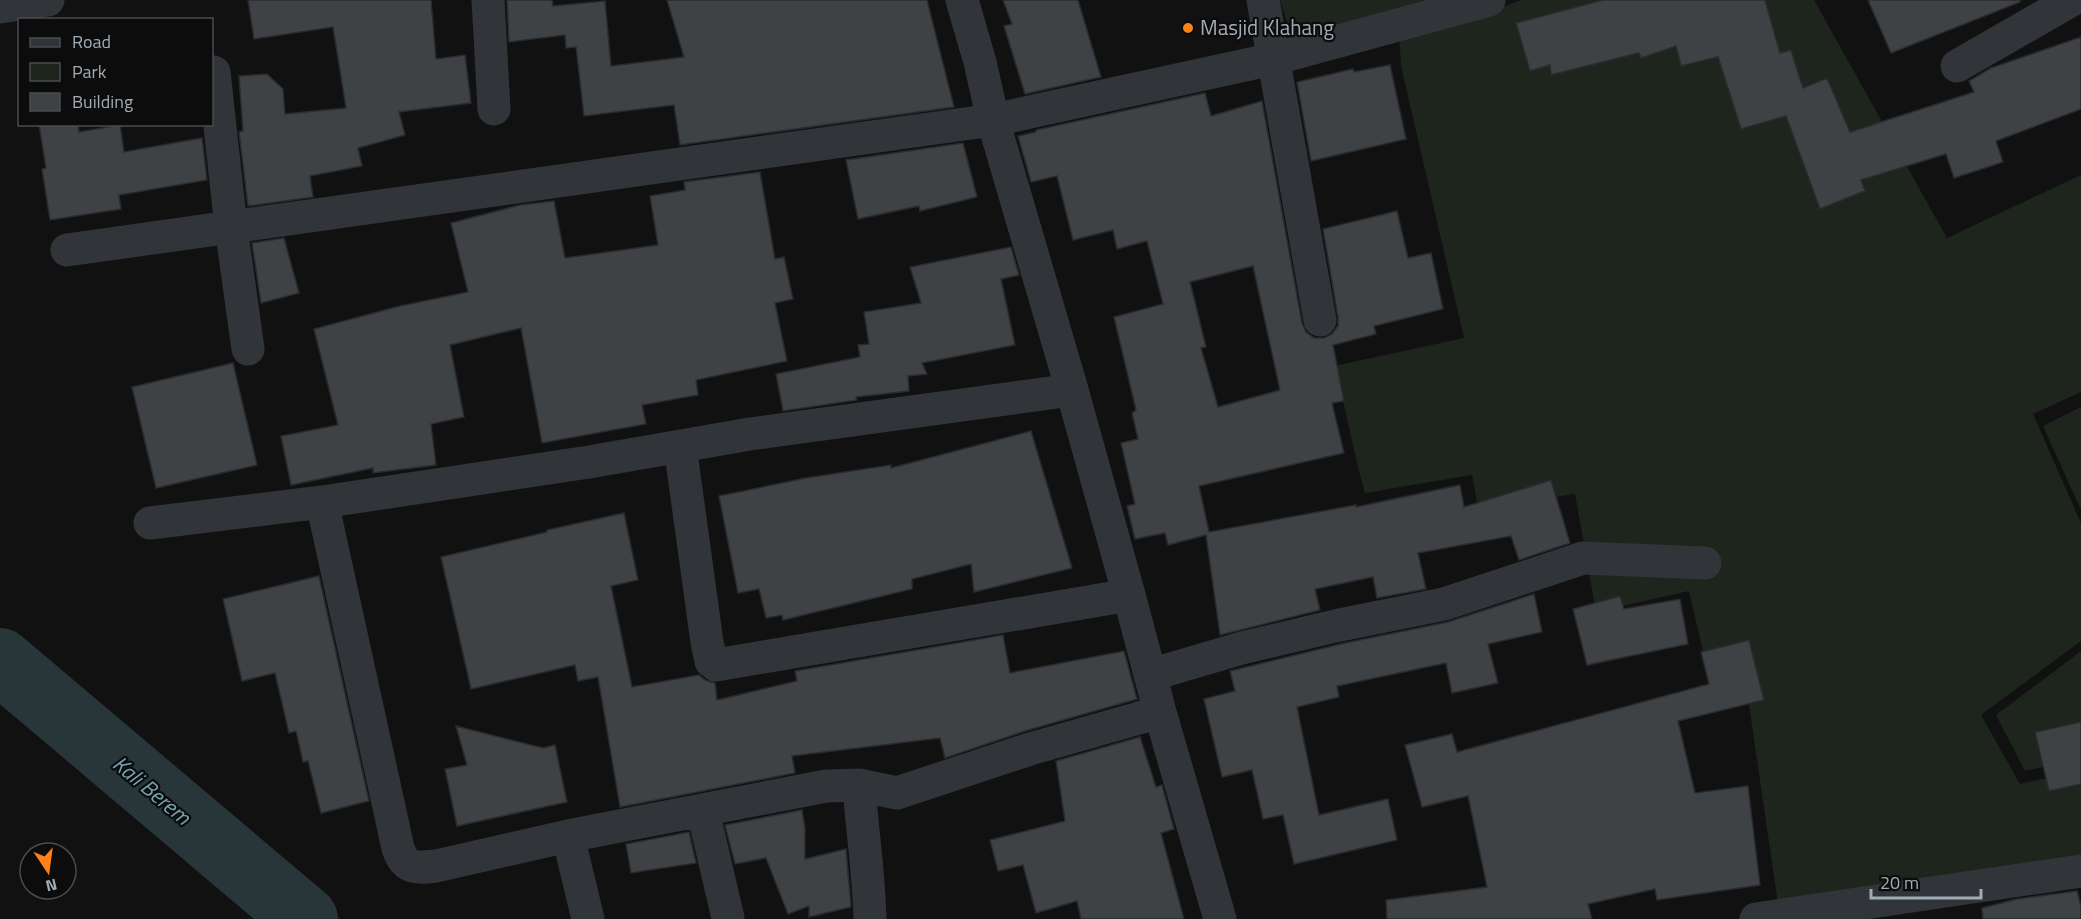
<svg xmlns="http://www.w3.org/2000/svg" width="2081" height="919" font-family="'Titillium Web',sans-serif">
  <style>
    .green { fill: #1d251d }
    .lines { fill: none; stroke-linecap: round; stroke-linejoin: round }
    .river { stroke: #283539; stroke-width: 66 }
    .building { fill: #3f4245; stroke: #2a2b2f; stroke-width: 1.5; fill-rule: evenodd }
    .minor { stroke: #313438; stroke-width: 33 }
    .poi-dot { fill: #ff811c; stroke: #0c0c0d; stroke-width: 2 }
    .labels { text-anchor: middle; stroke-width: 4.5; stroke-linejoin: round; paint-order: stroke }
    .poi-label { font-size: 21px; fill: #a1abb4; stroke: #0c0c0d; text-anchor: start }
    .water-label { font-size: 22px; font-style: italic; fill: #74a4b3; stroke: #0c0c0d }
  </style>
  <rect width="100%" height="100%" fill="#111112"/>
  <path class="green" d="M 1280,0 L 1456,0 L 1466,21 L 1521,0 L 1814,0 L 1947,238 L 2081,175 L 2081,392 L 2033,414 L 2081,523 L 2081,641 L 1981,715 L 2020,784 L 2081,770 L 2081,866 L 1779,911 L 1742,657 L 1706,664 L 1689,591 L 1596,612 L 1575,494 L 1478,508 L 1472,475 L 1365,493 C 1353,451 1346,408 1334,366 L 1464,338 L 1401,66 L 1399,34 L 1296,52 Z
    M 2081,407 L 2081,510 L 2043,426 Z
    M 2081,651 L 2081,758 L 2025,771 L 1996,715 Z"/>
  <g class="lines">
    <path class="river" d="M 0,661 L 305,919"/>
  </g>
  <path class="building" d="M 248,0 L 431,0 L 436,59 L 465,55 L 471,103 L 399,112 L 405,135 L 358,148 L 362,166 L 310,176 L 313,197 L 248,206 L 239,132 L 243,131 L 239,76 L 267,74 L 283,89 L 285,114 L 346,108 L 333,27 L 254,39 Z
    M 507,0 L 552,0 L 553,6 L 605,1 L 611,66 L 684,57 L 667,0 L 927,0 L 954,107 L 680,145 L 674,105 L 584,116 L 576,47 L 566,48 L 565,35 L 509,42 Z
    M 1003,0 L 1078,0 L 1101,77 L 1025,94 L 1004,26 L 1012,24 Z
    M 1603,0 L 1765,0 L 1780,53 L 1791,50 L 1803,88 L 1827,78 L 1850,132 L 1974,92 L 1969,81 L 1991,68 L 2081,37 L 2081,109 L 1996,141 L 2003,162 L 1954,178 L 1946,154 L 1861,180 L 1865,191 L 1820,209 L 1786,116 L 1741,129 L 1718,57 L 1681,66 L 1676,46 L 1641,58 L 1639,53 L 1551,75 L 1550,65 L 1530,71 L 1516,23 Z
    M 1868,0 L 2020,0 L 2020,2 L 1891,53 Z
    M 1390,65 L 1406,139 L 1311,161 L 1297,82 L 1353,69 L 1354,72 Z
    M 1205,93 L 1211,116 L 1262,101 L 1302,323 L 1306,332 L 1314,338 L 1324,338 L 1332,334 L 1338,326 L 1338,317 L 1323,229 L 1397,211 L 1408,258 L 1431,253 L 1443,309 L 1374,326 L 1376,334 L 1333,345 L 1344,401 L 1332,403 L 1344,453 L 1199,486 L 1209,532 L 1356,505 L 1356,507 L 1460,485 L 1464,507 L 1551,480 L 1570,543 L 1519,560 L 1511,536 L 1418,553 L 1426,589 L 1377,598 L 1373,577 L 1315,589 L 1320,610 L 1220,635 L 1206,535 L 1168,545 L 1165,533 L 1135,539 L 1127,506 L 1135,504 L 1121,443 L 1138,439 L 1132,413 L 1136,410 L 1114,317 L 1163,304 L 1147,241 L 1117,249 L 1113,230 L 1073,240 L 1057,176 L 1031,182 L 1018,136 L 1036,132 L 1036,130 ZM 1253,266 L 1280,390 L 1218,407 L 1201,348 L 1206,347 L 1190,282 Z
    M 39,124 L 78,124 L 79,132 L 120,125 L 124,152 L 202,138 L 207,180 L 119,195 L 121,209 L 50,220 L 42,169 L 46,168 Z
    M 963,143 L 977,197 L 920,211 L 919,206 L 858,219 L 846,160 Z
    M 760,172 L 775,259 L 784,257 L 793,299 L 775,303 L 787,361 L 696,380 L 698,395 L 642,405 L 646,424 L 542,443 L 521,328 L 450,345 L 464,417 L 431,424 L 436,465 L 373,473 L 373,468 L 291,485 L 281,436 L 338,425 L 314,329 L 400,306 L 468,292 L 451,223 L 520,205 L 554,201 L 565,258 L 658,245 L 650,196 L 685,190 L 684,182 Z
    M 284,238 L 299,293 L 261,303 L 252,243 Z
    M 1011,247 L 1019,275 L 1001,279 L 1015,345 L 922,363 L 927,374 L 908,376 L 909,391 L 856,397 L 857,400 L 783,411 L 776,374 L 860,357 L 858,345 L 869,344 L 864,312 L 921,303 L 910,267 Z
    M 233,363 L 257,465 L 156,488 L 132,387 Z
    M 1031,431 L 1072,568 L 974,592 L 971,564 L 912,579 L 912,589 L 783,620 L 782,615 L 766,618 L 759,589 L 738,593 L 719,496 L 806,478 L 891,465 L 891,468 Z
    M 624,513 L 638,580 L 611,586 L 632,687 L 699,675 L 705,680 L 715,683 L 717,700 L 797,681 L 795,671 L 1003,635 L 1010,673 L 1124,651 L 1137,699 L 1025,731 L 945,758 L 940,738 L 792,756 L 795,773 L 620,807 L 598,677 L 578,681 L 575,665 L 471,689 L 441,557 L 547,532 L 547,530 Z
    M 319,576 L 369,801 L 321,813 L 308,761 L 303,762 L 296,731 L 289,733 L 275,673 L 242,681 L 223,599 Z
    M 1534,594 L 1542,632 L 1488,644 L 1498,683 L 1452,693 L 1446,663 L 1337,686 L 1339,697 L 1297,707 L 1319,815 L 1388,799 L 1397,840 L 1294,864 L 1283,815 L 1263,819 L 1252,770 L 1222,777 L 1204,699 L 1235,691 L 1230,671 L 1345,643 L 1448,622 Z
    M 1620,596 L 1624,609 L 1680,599 L 1688,644 L 1587,665 L 1573,609 Z
    M 1749,640 L 1764,700 L 1678,721 L 1695,793 L 1748,786 L 1760,885 L 1657,900 L 1655,889 L 1588,904 L 1592,919 L 1387,919 L 1386,900 L 1487,887 L 1468,796 L 1422,807 L 1405,745 L 1452,734 L 1457,752 L 1709,684 L 1701,652 Z
    M 2081,722 L 2081,784 L 2049,791 L 2035,732 Z
    M 456,726 L 543,748 L 555,745 L 567,802 L 457,826 L 445,769 L 467,765 Z
    M 1140,737 L 1156,787 L 1162,785 L 1174,829 L 1161,833 L 1184,919 L 1081,919 L 1077,901 L 1036,913 L 1023,865 L 998,871 L 990,840 L 1065,821 L 1056,761 Z
    M 802,810 L 805,828 L 805,859 L 846,849 L 851,907 L 809,917 L 809,906 L 788,914 L 766,858 L 735,864 L 725,825 Z
    M 689,832 L 696,863 L 631,873 L 626,844 Z
    M 2077,891 L 2081,906 L 2081,919 L 1983,919 L 1982,908 L 2017,899 Z"/>
  <g class="lines">
    <path class="minor" d="M 488,0 L 494,109
      M 962,0 L 980,62 L 993,120 L 1072,390
      M 1263,0 L 1320,320
      M 0,7 L 48,0
      M 1957,66 L 2072,0
      M 214,72 L 231,227 L 248,349
      M 67,250 L 993,120 L 1273,59 L 1489,0
      M 680,446 L 707,642 L 711,661 L 716,665 L 1129,595
      M 322,502 L 398,848 C 405,870 416,868 436,866 L 568,836 L 826,786 L 859,785 L 897,793 L 1030,749 L 1160,712 L 1220,919
      M 150,523 L 322,502 L 589,462 L 750,434 L 1072,390 L 1129,595 L 1160,712
      M 1150,675 L 1242,648 L 1335,626 L 1444,604 L 1583,558 L 1705,563
      M 859,785 C 862,830 869,874 870,919
      M 703,811 L 728,918
      M 568,836 L 588,919
      M 1756,919 L 2081,871"/>
  </g>
  <circle class="poi-dot" cx="1188" cy="28" r="6"/>
  <g class="labels">
    <g class="poi-label">
      <text x="1200" y="35">Masjid Klahang</text>
    </g>
    <g class="water-label">
      <text transform="translate(152 790) rotate(40)" y="8">Kali Berem</text>
    </g>
  </g>
  <rect x="18" y="18" width="195" height="108" fill="#0c0c0d" stroke="#484c50" stroke-width="1.5"/>
  <rect x="30" y="38" width="30" height="9" fill="#313438" stroke="#484c50" stroke-width="1.5"/>
  <text x="72" y="48" font-size="18" fill="#a1abb4">Road</text>
  <rect x="30" y="63" width="30" height="18" fill="#1d251d" stroke="#484c50" stroke-width="1.5"/>
  <text x="72" y="78" font-size="18" fill="#a1abb4">Park</text>
  <rect x="30" y="93" width="30" height="18" fill="#3f4245" stroke="#484c50" stroke-width="1.5"/>
  <text x="72" y="108" font-size="18" fill="#a1abb4">Building</text>
  <g transform="translate(48 871) rotate(167)"><circle r="28" fill="#0c0c0d" stroke="#484c50" stroke-width="1.5"/>
  <path d="M0-4.5L10 22L0 15L-10 22Z" fill="#ff811c"/>
  <text y="-9" font-size="16" font-weight="bold" text-anchor="middle" fill="#a1abb4">N</text>
  </g>
  <path d="M1871 889v9h110v-9" fill="none" stroke="#a1abb4" stroke-width="3"/>
  <text x="1880" y="889" font-size="18" fill="#a1abb4" stroke="#0c0c0d" stroke-width="4.5" paint-order="stroke">20 m</text>
</svg>
